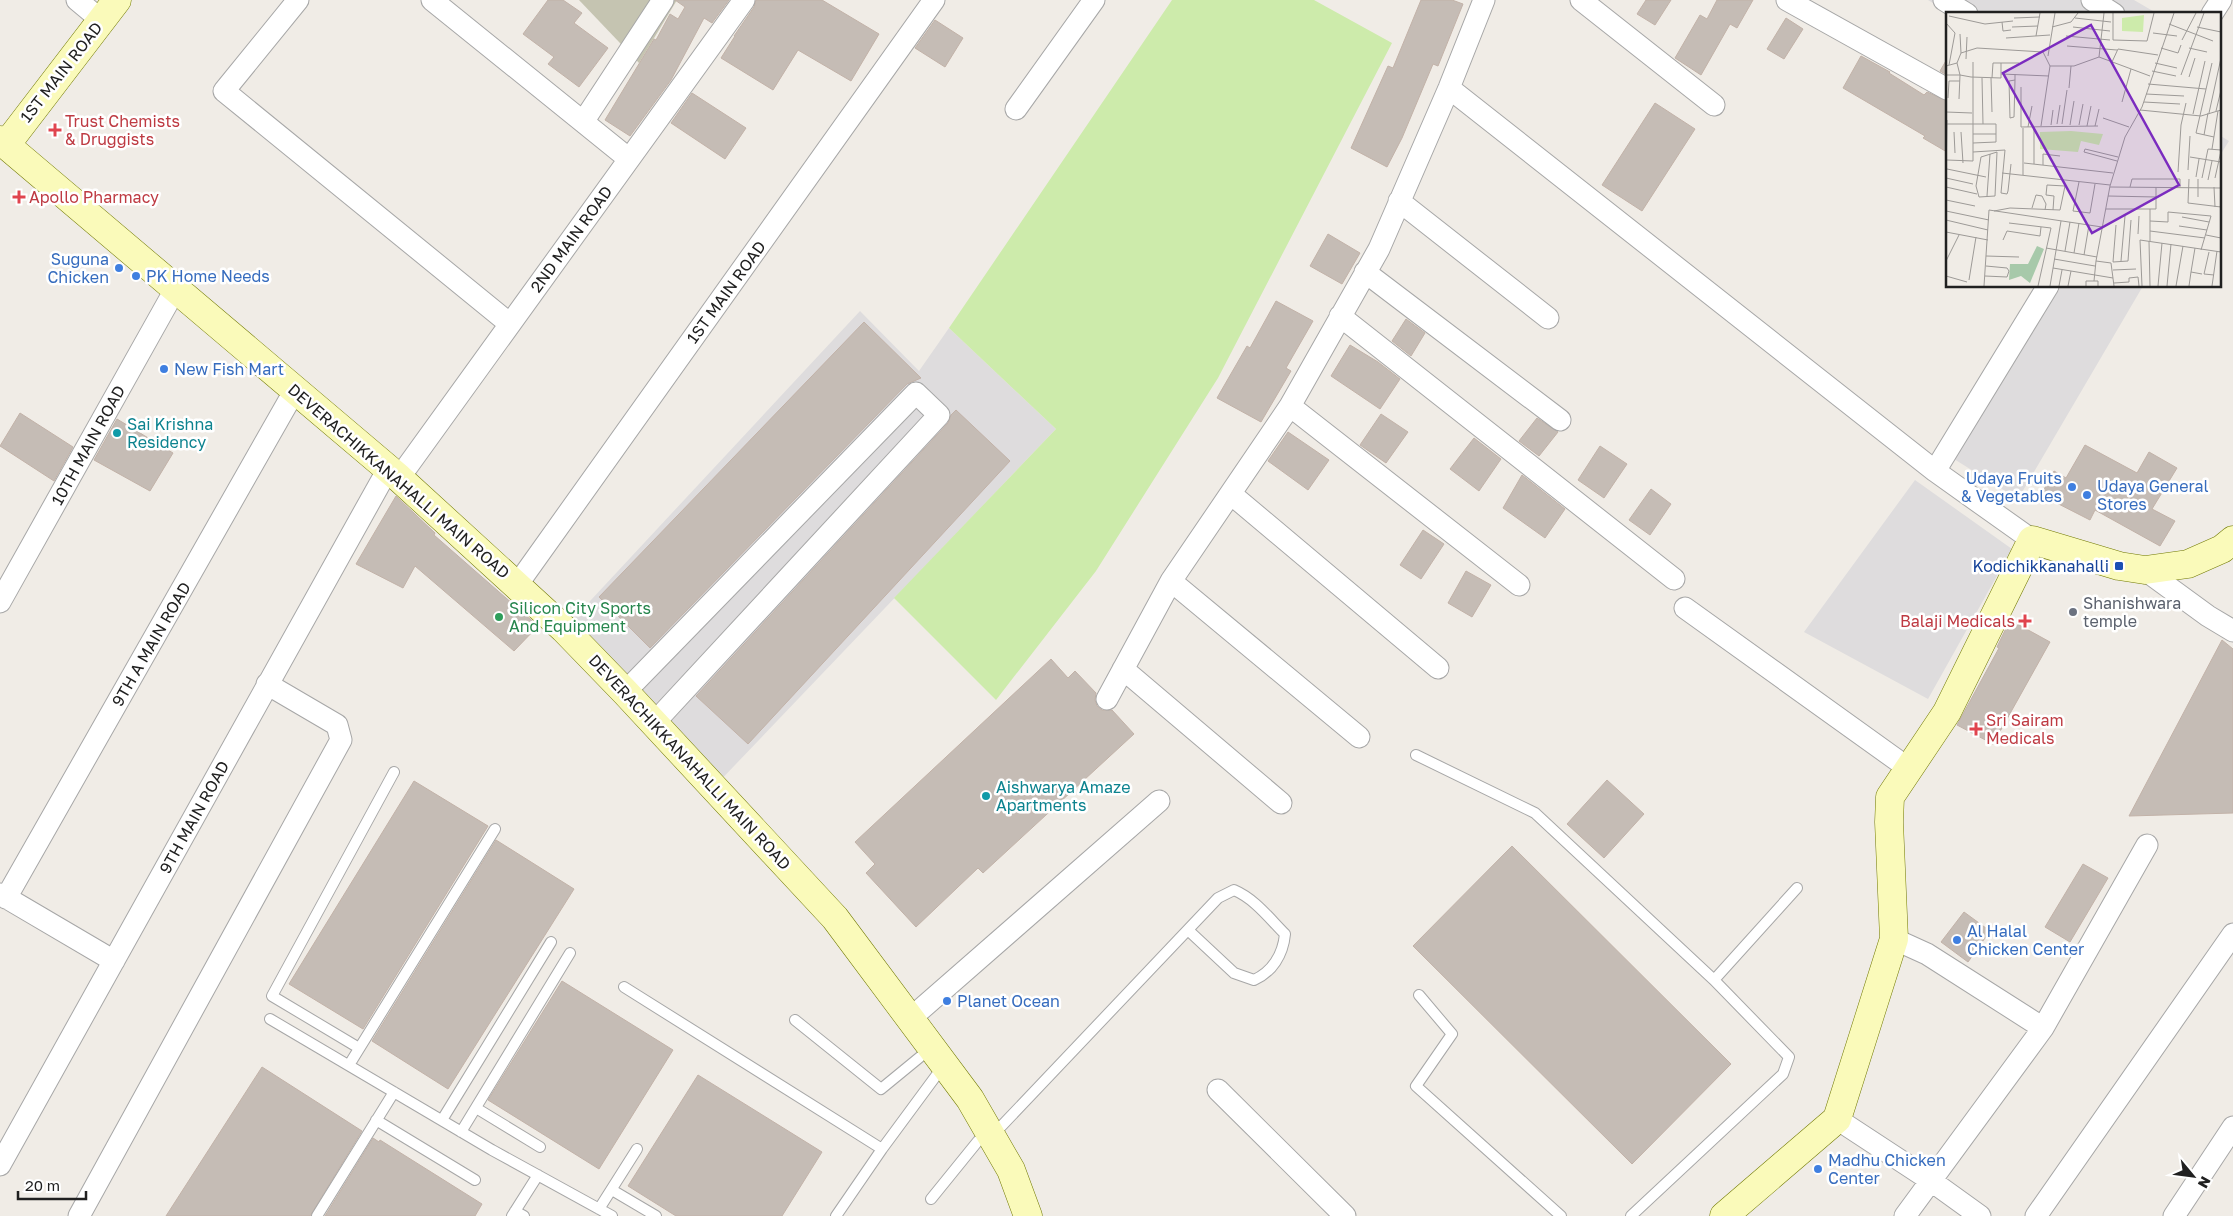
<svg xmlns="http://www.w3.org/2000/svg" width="2233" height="1216" font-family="'Golos Text',sans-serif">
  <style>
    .residential { fill: #dedcdd }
    .construction { fill: #c5c4b1 }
    .grass { fill: #cdebab }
    .building { fill: #c5bcb5; stroke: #c2b2a8 }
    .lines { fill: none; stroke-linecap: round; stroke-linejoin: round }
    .lane-casing { stroke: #a7a7a7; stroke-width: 12 }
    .street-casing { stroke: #a7a7a7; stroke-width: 23 }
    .secondary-casing { stroke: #727a04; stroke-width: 29 }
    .lane { stroke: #fff; stroke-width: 10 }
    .street { stroke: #fff; stroke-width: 21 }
    .secondary { stroke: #fafaba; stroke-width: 28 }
    .health-dot { fill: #e0444e; stroke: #fff; stroke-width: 2 }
    .shop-dot { fill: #3f7fe0; stroke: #fff; stroke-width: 2 }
    .culture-dot { fill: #0f9aa8; stroke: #fff; stroke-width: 2 }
    .transit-dot { fill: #1a4fb4; stroke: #fff; stroke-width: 2 }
    .worship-dot { fill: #6b7280; stroke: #fff; stroke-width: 2 }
    .leisure-dot { fill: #2e9e5b; stroke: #fff; stroke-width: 2 }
    .labels { text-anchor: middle; stroke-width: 5; stroke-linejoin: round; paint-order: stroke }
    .street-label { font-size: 16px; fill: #202020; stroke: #fff }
    .health-label { font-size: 16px; fill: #be3a42; stroke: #fff; text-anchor: start }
    .shop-label { font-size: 16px; fill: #366cbe; stroke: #fff; text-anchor: start }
    .culture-label { font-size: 16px; fill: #0d838f; stroke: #fff; text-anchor: start }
    .transit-label { font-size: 16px; fill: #164399; stroke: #fff; text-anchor: end }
    .worship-label { font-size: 16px; fill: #5b616d; stroke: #fff; text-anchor: start }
    .leisure-label { font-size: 16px; fill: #27864d; stroke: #fff; text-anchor: start }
    .inset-road { fill: none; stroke: #9d9a97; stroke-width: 1 }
    .view { fill: #7b2cbf; fill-opacity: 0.15; stroke: #7b2cbf; stroke-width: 2.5 }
    .inset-edge { fill: none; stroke: #202020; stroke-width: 2.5 }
  </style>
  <rect width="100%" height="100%" fill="#f0ece6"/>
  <path class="residential" d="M 1928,0 L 2134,0 L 2158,14 L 1951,14 Z
    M 2219,135 L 2229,141 L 2219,157 Z
    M 2061,286 L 2143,286 L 2018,499 L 1954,459 Z
    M 860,311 L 919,371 L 949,328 L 1056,429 L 714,787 L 564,629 Z
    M 1915,480 L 2012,549 L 1928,699 L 1804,632 Z"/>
  <path class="construction" d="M 579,0 L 677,0 L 639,63 Z"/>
  <path class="grass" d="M 1172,0 L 1314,0 L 1392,43 L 1218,378 L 1096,571 L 996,700 L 894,598 L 1056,429 L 949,328 Z"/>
  <path class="building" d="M 548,0 L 563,0 L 582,13 L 574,23 L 608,48 L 579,87 L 548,64 L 554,57 L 523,34 Z
    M 675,0 L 729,0 L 712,23 L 704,18 L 671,80 L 630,136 L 605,120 L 654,39 L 656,40 L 670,14 L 678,19 L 685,7 Z
    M 756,0 L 822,0 L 879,34 L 851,81 L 798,50 L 773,90 L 721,58 L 735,36 L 734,36 L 754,7 Z
    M 1421,0 L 1452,0 L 1463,4 L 1438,66 L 1433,64 L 1402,138 L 1387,167 L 1351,148 L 1388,66 L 1393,68 Z
    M 1646,0 L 1671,0 L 1655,25 L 1637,14 Z
    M 1717,0 L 1753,0 L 1737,28 L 1730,24 L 1701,75 L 1675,58 L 1700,15 L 1707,19 Z
    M 1786,18 L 1803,29 L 1784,59 L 1767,49 Z
    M 935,20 L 963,38 L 945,67 L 915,48 Z
    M 1861,56 L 1890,72 L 1889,73 L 1924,95 L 1927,92 L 1947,101 L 1947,152 L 1923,138 L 1925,136 L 1843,88 Z
    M 1947,59 L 1947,75 L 1940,71 Z
    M 692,93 L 746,128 L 725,159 L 671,123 Z
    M 1655,103 L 1695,129 L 1642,211 L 1602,185 Z
    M 1328,234 L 1360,253 L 1342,284 L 1310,266 Z
    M 1276,301 L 1313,321 L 1286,368 L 1291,371 L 1261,422 L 1217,398 L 1247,346 L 1250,348 Z
    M 1406,319 L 1425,333 L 1411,356 L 1392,341 Z
    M 864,322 L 921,378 L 907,384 L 650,648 L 599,597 Z
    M 1350,345 L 1378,362 L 1400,379 L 1380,409 L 1331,376 Z
    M 956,410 L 1010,461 L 748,744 L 696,696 L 948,423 L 951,415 Z
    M 20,413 L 73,447 L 54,481 L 0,446 Z
    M 1381,414 L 1408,432 L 1386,463 L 1360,445 Z
    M 1537,418 L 1558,432 L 1539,456 L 1519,441 Z
    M 117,419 L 173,453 L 150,491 L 94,460 Z
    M 1288,432 L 1329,460 L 1308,490 L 1268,461 Z
    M 1474,438 L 1501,459 L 1479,491 L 1450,469 Z
    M 2085,445 L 2137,473 L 2149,452 L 2177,468 L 2152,509 L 2175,521 L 2160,546 L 2095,510 L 2090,520 L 2041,495 L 2054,471 L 2066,478 Z
    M 1600,446 L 1627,464 L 1604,498 L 1578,480 Z
    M 1522,475 L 1565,509 L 1545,538 L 1503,508 Z
    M 1651,489 L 1671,504 L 1650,535 L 1629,520 Z
    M 396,496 L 435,533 L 434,535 L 538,626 L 514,651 L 415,566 L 403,588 L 356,564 Z
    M 1423,530 L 1444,544 L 1421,579 L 1400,565 Z
    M 1466,571 L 1491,585 L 1472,617 L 1448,603 Z
    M 2010,620 L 2050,642 L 1993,744 L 1957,725 L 1999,648 L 1997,647 Z
    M 2222,640 L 2233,649 L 2233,813 L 2129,816 Z
    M 1051,659 L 1068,678 L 1075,671 L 1096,693 L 1095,700 L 1097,706 L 1102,710 L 1112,710 L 1134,734 L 983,873 L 978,868 L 916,927 L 866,873 L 875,864 L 855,842 Z
    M 1607,780 L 1644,814 L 1604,858 L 1567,824 Z
    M 414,781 L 488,826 L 363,1029 L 289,984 Z
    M 496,840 L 574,889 L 448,1089 L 372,1041 Z
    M 1512,846 L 1731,1064 L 1632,1164 L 1413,946 Z
    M 2083,864 L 2108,878 L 2070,942 L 2045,927 Z
    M 1964,912 L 1990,931 L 1968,962 L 1941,942 Z
    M 562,981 L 673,1050 L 599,1169 L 488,1100 Z
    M 262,1067 L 362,1131 L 310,1216 L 166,1216 Z
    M 698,1075 L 822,1152 L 782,1216 L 676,1216 L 628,1186 Z
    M 373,1138 L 379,1142 L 380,1140 L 482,1204 L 475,1216 L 325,1216 Z"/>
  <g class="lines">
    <g class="lane-casing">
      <path id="lane" d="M 1416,755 L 1535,813 L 1714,980 L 1789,1057 L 1783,1074 L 1631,1216
        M 1714,980 L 1797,888
        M 624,987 L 882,1149
        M 1419,995 L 1452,1034 L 1416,1086 L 1561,1216
        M 270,1019 L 492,1150 L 612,1216
        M 795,1020 L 881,1089 L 931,1048
        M 359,1048 L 272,996 L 394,772
        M 349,1065 L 495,829
        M 476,1108 L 540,1147
        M 376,1120 L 475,1180
        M 442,1120 L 551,942
        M 461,1132 L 570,953
        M 612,1190 L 656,1216
        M 931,1199 L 978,1141 L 992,1136 L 1218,898 L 1234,890 C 1255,899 1269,918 1285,934 C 1283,955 1272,972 1254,980 L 1234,973 L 1188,930
        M 599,1209 L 637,1149
        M 515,1211 L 524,1216
        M 317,1216 L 394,1092
        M 512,1216 L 538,1175
        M 836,1216 L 882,1149 L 944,1065"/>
    </g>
    <g class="street-casing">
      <path id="street" d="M 77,0 L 101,20
        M 298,0 L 224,91 L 510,324
        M 432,0 L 629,159
        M 1581,0 L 1714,105
        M 1787,0 L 1947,89
        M 1944,0 L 1967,14
        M 2092,0 L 2114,14
        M 2212,14 L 2221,0
        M 1449,88 L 1935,471 L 2032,540
        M 1016,109 L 1094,0
        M 583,122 L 663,0
        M 1399,201 L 1548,318
        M 1365,272 L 1560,420
        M 1340,316 L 1674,579
        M 1290,406 L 1519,585
        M 1935,471 L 2048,286
        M 399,478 L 744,0
        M 1231,494 L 1438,668
        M 2145,570 L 2208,616 L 2233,631
        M 1171,581 L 1359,737
        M 517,585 L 934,0
        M 0,602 L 176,288
        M 1685,608 L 1908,768
        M 1123,669 L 1281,803
        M 625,692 L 916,393 L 939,415 L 654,723
        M 1107,699 L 1171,581 L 1290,406 L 1379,249 L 1449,88 L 1484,0
        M 0,894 L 114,961
        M 6,898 L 295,390
        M 1894,939 L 1927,954 L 2043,1028
        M 911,1018 L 1159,801
        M 1218,1090 L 1345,1216
        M 1837,1119 L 1930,1180 L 1980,1216
        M 0,1165 L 388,469
        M 79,1216 L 341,740 L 337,725 L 267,684
        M 1905,1216 L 2043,1028 L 2147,845
        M 2036,1216 L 2233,934
        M 2174,1216 L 2233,1127"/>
    </g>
    <g class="secondary-casing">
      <path id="secondary" d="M 0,140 L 399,478 L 564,629 L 625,692 L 835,918 L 970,1099 L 1011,1170 L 1028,1216
        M 6,145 L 117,0
        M 1724,1216 L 1837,1119 L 1894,939 L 1889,822 L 1890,797 L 1947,712 L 2032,540 L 2119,566 L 2145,570 L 2188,564 L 2222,549 L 2233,540"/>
    </g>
    <use href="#lane" class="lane"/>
    <use href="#street" class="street"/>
    <use href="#secondary" class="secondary"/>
  </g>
  <g class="health-dot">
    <path d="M52.5 122.5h5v5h5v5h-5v5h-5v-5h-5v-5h5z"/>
    <path d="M16.5 189.5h5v5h5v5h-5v5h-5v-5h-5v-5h5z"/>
    <path d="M2022.5 613.5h5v5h5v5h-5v5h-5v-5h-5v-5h5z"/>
    <path d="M1973.5 721.5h5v5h5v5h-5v5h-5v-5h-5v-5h5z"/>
  </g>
  <g class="shop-dot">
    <circle cx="119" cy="268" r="5"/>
    <circle cx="136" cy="276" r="5"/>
    <circle cx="164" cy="369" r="5"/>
    <circle cx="2072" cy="487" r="5"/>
    <circle cx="2087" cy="495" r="5"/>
    <circle cx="1957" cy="940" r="5"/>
    <circle cx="947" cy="1001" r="5"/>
    <circle cx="1818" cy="1169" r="5"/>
  </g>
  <g class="culture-dot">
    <circle cx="117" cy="433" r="5"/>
    <circle cx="986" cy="796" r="5"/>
  </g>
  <rect class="transit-dot" x="2114" y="561" width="10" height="10" rx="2.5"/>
  <circle class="worship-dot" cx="2073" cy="612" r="5"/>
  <circle class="leisure-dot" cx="499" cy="617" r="5"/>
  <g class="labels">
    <g class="street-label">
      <text transform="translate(61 72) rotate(-52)" y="6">1ST MAIN ROAD</text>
      <text transform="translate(571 239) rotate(-54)" y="6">2ND MAIN ROAD</text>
      <text transform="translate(726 292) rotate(-54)" y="6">1ST MAIN ROAD</text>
      <text transform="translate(88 445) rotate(-61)" y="6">10TH MAIN ROAD</text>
      <text transform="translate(399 481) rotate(41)" y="6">DEVERACHIKKANAHALLI MAIN ROAD</text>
      <text transform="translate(151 644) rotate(-60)" y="6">9TH A MAIN ROAD</text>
      <text transform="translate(690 762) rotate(47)" y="6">DEVERACHIKKANAHALLI MAIN ROAD</text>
      <text transform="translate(194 817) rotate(-61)" y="6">9TH MAIN ROAD</text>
    </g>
    <g class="health-label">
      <text x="65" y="127">Trust Chemists<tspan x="65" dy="18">&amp; Druggists</tspan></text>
      <text x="29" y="203">Apollo Pharmacy</text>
      <text x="2015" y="627" text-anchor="end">Balaji Medicals</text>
      <text x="1986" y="726">Sri Sairam<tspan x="1986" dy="18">Medicals</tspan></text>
    </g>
    <g class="shop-label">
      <text x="109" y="265" text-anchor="end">Suguna<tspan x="109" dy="18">Chicken</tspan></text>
      <text x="146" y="282">PK Home Needs</text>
      <text x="174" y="375">New Fish Mart</text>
      <text x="2062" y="484" text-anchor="end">Udaya Fruits<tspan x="2062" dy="18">&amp; Vegetables</tspan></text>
      <text x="2097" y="492">Udaya General<tspan x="2097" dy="18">Stores</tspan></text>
      <text x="1967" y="937">Al Halal<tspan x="1967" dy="18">Chicken Center</tspan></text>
      <text x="957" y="1007">Planet Ocean</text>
      <text x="1828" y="1166">Madhu Chicken<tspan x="1828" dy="18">Center</tspan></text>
    </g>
    <g class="culture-label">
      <text x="127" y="430">Sai Krishna<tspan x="127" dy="18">Residency</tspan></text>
      <text x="996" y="793">Aishwarya Amaze<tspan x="996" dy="18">Apartments</tspan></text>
    </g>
    <g class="transit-label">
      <text x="2109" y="572">Kodichikkanahalli</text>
    </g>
    <g class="worship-label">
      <text x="2083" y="609">Shanishwara<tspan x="2083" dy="18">temple</tspan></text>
    </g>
    <g class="leisure-label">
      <text x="509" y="614">Silicon City Sports<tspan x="509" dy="18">And Equipment</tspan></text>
    </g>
  </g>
  <g transform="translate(1946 12)">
    <rect width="275" height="275" fill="#f0ece6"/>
    <path d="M 198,3 L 197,20 L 176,19 L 176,6 ZM 125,119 L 157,122 L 153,133 L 135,129 L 132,140 L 94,137 L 94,120 Z" fill="#cdebab"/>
    <path d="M 91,234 L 98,237 L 84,271 L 75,264 L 63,268 L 64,252 L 82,252 Z" fill="#a7c9aa"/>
    <path class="inset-road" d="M 167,1 L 167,28 L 201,29 L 208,1M 3,4 L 39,12 L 67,9M 68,6 L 94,5M 129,6 L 165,10M 56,10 L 57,19 L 65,18M 0,11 L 9,21 L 3,53M 223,12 L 267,29M 66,15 L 92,14M 106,15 L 125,10 L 132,1M 127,15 L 164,19M 251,15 L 275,20M 207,21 L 231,24M 14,22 L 15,41M 90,24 L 94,1M 120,24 L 164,28M 60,26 L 104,23M 236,28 L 250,1M 121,34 L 171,38M 215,36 L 232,41 L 235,33M 243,36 L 261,40M 102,44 L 109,1M 153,45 L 158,1M 20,47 L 21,25M 166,50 L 172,37 L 212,43M 11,51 L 14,63 L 25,65 L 55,66 L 55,62 L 103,64M 55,51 L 73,51M 209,51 L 231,56M 266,51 L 250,121 L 268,125M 0,54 L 11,51 L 15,41 L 31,36 L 97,40 L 104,54 L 95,114M 104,54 L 128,54 L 153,45 L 204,64M 206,59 L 230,64M 69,62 L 69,68 L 68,105 L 64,106 L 63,69 L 69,68M 1,63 L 14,63 L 13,87M 235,63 L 258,1M 243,65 L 249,46M 36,66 L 37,112M 45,66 L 46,100M 46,66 L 47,51 L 55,51 L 55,62M 202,72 L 260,77M 75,75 L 75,115 L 152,114M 123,76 L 125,54M 200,82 L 238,84M 2,86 L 3,69 L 14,69M 176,90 L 185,57M 198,90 L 234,92M 194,98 L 255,104 L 275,98M 270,99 L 275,78M 0,100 L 26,101M 263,101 L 275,46M 247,102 L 259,49M 157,106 L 183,115M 1,112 L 50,112 L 50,130 L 27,131M 111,112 L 114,93M 116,112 L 121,78M 105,113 L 107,98M 124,113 L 128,89M 133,113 L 137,92M 141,114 L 145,94M 149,114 L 153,97M 82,115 L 86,94M 88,115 L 88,152M 77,116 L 77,163M 8,120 L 9,141M 15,120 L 17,151M 27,122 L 50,122M 258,123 L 262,101M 266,137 L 272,99M 27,140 L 59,138 L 55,181 L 61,182 L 62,179 L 65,152M 51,140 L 49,184 L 33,185 L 30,174 L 35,145 ZM 244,145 L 275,150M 1,148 L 27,149 L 27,50M 171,149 L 138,140 L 139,137 L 172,145M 78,151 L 167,161M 97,153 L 97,142 L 114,144M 1,157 L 40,165M 242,158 L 244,124M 232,160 L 235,113 L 240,91M 56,161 L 164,173M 0,163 L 1,108M 250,165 L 253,147M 0,166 L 27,172M 256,166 L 262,137 L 275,138M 269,166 L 275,139M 243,167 L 242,191 L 275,195M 262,168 L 266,149M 133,170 L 127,199 L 144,201 L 149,172M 0,175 L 31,182M 164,175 L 275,176M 184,175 L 186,167 L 234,167 L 234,175M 268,175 L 269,195M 41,184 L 44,142M 162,184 L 210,185M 252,185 L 252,167M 0,188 L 29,194M 86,196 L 90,183 L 96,184 L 100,192 L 99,198M 160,197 L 210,197 L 210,175M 204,197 L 204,229M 0,199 L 43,208M 48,199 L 64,196 L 114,198 L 119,174 L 101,173 L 100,183 L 108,184 L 107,198M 236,205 L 263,210M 0,208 L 42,218M 204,209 L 222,210 L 222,200 L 265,204 L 255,238M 63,211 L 105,216 L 92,274M 233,214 L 261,218M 204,219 L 259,226M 0,220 L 42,228M 192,222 L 193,204M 260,223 L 275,226M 57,228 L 61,219 L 94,224 L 95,215M 203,229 L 204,274M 100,236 L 151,245M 119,239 L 124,210M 263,240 L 258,262 L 268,263M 128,241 L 133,211M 138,243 L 143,213M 40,244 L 73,245M 108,247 L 149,254M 0,249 L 13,223M 175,249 L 179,204M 167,250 L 182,249 L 185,208M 167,250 L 170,213M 107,256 L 167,266M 167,258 L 190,257M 245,260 L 249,236M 0,264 L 21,270M 39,264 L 61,265 L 63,259 L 61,256 L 40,254M 23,268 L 30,225M 148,269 L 150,249M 168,271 L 183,270 L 183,266 L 192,265 L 193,274M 38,274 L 43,198 L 156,215M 104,274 L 115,209M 113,274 L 116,258M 122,274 L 125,259M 140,274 L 140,269 L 152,269 L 152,274M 168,274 L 165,251 L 150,249 L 164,174 L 179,125 L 196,95 L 228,1M 196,274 L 194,228 L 275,240M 212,274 L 216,231M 221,274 L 225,232M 230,274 L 237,234M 243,274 L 245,260 L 256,262M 266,274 L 271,239"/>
    <path class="view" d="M 145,13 L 233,173 L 146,221 L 57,61 Z"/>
    <rect width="275" height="275" class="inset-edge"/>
  </g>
  <g transform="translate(2193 1176) rotate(119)" stroke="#ffffff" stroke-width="4" paint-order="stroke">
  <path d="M0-4L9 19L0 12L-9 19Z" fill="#202020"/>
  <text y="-8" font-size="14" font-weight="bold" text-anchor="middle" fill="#202020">N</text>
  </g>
  <path d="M18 1191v8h68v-8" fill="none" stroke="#202020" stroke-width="2.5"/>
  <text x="25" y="1191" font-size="15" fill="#202020" stroke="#ffffff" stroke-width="4" paint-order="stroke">20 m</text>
</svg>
